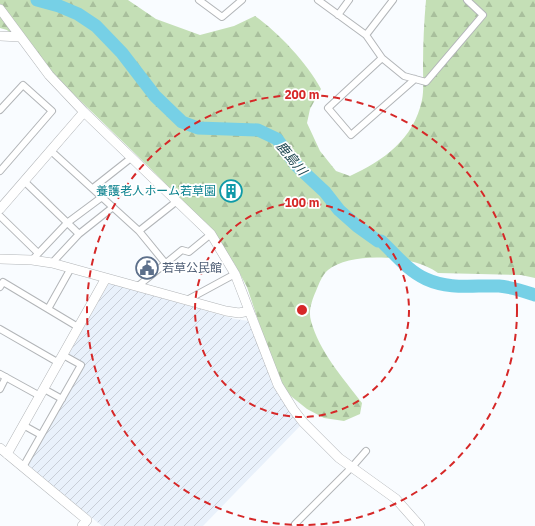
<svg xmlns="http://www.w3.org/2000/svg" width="535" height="526" font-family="'IBM Plex Sans','Noto Sans JP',sans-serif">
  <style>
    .industrial { fill: url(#industrial-furrows) }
    .forest { fill: url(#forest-firs) }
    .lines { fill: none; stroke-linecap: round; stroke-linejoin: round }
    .river { stroke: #76d0e6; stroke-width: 13 }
    .street-casing { stroke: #b2b5b8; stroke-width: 8 }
    .secondary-casing { stroke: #b2b5b8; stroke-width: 10 }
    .street { stroke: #fff; stroke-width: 6 }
    .secondary { stroke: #fff; stroke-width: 9 }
    .ring { fill: none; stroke: #d62828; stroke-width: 2; stroke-dasharray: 7 5 }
    .labels { text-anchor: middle; stroke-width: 3.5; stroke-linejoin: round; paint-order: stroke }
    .culture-label { font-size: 12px; fill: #0d838f; stroke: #fff; text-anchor: end }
    .service-label { font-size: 12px; fill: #4e5e75; stroke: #fff; text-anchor: start }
    .water-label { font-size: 13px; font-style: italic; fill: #17414b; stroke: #fff }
    .centre { fill: #d62828; stroke: #fff; stroke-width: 2 }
    .ring-label { font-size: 12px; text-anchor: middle; font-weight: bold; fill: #d62828; stroke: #fff; stroke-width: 3.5; stroke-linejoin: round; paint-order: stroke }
  </style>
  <defs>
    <pattern id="industrial-furrows" width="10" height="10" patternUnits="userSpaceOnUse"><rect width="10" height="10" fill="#e9f1fb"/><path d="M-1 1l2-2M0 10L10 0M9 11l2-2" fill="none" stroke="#c8ced7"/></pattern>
    <pattern id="forest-firs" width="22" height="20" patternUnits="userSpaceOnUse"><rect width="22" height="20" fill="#c4dfb6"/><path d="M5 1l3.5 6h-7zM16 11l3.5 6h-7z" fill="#a8bf9c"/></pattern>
  </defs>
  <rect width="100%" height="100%" fill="#f9fcff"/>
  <path class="industrial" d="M 109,283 L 235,319 L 249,321 L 277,392 L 300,426 L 203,526 L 102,526 L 27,465 L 85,365 L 69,354 Z"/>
  <path class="forest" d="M 0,0 L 128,0 L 156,19 L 200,35 L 234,26 L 255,16 C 279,33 307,63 321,89 L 310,109 L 307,123 L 320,151 L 336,171 L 350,176 C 383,161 414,139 422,100 C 424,90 423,78 423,67 C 423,44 424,22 426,0 L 535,0 L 535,278 L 521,275 L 438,273 C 415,255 351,251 328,270 C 322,275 319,284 316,291 C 312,300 308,311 311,321 C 319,351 343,378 362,403 L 360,414 L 344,421 L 324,418 L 307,409 L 287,393 L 278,380 L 247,287 L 234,263 L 202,221 L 148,166 L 7,30 L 0,28 Z"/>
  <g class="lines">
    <path class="river" d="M 37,0 L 59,6 L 78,14 L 96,26 L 122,53 L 155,96 L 182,122 L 198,128 L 258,130 L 277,139 L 296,165 L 325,192 L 339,210 L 357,226 L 378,241 L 381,241 C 395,254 408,271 426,279 C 450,290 474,285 499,286 C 512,287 523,291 535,295"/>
    <g class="street-casing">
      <path id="street" d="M 199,0 L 222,17 L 242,0
        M 318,0 L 366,35 L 382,58 L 404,76 L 426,82 L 483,15 L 467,0
        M 338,15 L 349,0
        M 366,35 L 393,0
        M 382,58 L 328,108 L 351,135 L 415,79
        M 0,110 L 23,85 L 52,111 L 0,171
        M 50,150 L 139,231 L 166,264
        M 24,181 L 79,234
        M 93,188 L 131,158
        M 0,216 L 38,253
        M 139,231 L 177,201
        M 32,260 L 67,223 L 102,197
        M 52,263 L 79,234 L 113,207
        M 138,286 L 182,250 L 189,252 L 211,234
        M 0,287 L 3,282 L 78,327
        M 187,300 L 235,274
        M 48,309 L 71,268
        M 0,329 L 59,363
        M 0,374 L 40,396
        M 0,389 L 6,377
        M 44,389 L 62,399
        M 23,425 L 41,435
        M 23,467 L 81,365 L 63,355
        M 295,524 L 352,467 L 366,451"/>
    </g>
    <g class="secondary-casing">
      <path id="secondary" d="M 0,9 L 49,75 L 84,112 L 211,234 L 235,274 L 278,385 L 293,409 L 303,422 L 339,458 L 396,499 L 420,526
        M 0,36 L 20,37
        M 0,209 L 84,112
        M 0,259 L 32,260 L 52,263 L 226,311 L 239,313 L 249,311
        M 0,448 L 87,520 L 82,526
        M 7,454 L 106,278"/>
    </g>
    <use href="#street" class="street"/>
    <use href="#secondary" class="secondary"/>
  </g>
  <g class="ring">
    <circle cx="302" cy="310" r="107"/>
    <circle cx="302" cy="310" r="215"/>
  </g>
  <defs>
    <g id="building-ring" transform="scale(1.15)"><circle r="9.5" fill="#fff" stroke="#0f9aa8" stroke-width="1.5"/><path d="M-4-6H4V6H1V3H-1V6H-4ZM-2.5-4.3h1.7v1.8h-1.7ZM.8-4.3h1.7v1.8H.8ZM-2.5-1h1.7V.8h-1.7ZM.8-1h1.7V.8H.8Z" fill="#0f9aa8"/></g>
    <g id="civic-ring" transform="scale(1.15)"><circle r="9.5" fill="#fff" stroke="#5c6f8a" stroke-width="1.5"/><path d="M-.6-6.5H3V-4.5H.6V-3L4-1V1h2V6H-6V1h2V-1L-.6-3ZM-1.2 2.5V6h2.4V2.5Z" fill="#5c6f8a"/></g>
  </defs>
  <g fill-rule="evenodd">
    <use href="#building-ring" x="231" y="191"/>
    <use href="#civic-ring" x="147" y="268"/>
  </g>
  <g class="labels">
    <g class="culture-label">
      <text x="216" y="195">養護老人ホーム若草園</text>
    </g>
    <g class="service-label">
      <text x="162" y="272">若草公民館</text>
    </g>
    <g class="water-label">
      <text transform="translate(292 158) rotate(50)" y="5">鹿島川</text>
    </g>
  </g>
  <circle cx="302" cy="310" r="6" class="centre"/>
  <g class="ring-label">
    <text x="302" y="99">200 m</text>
    <text x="302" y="207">100 m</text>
  </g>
</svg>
